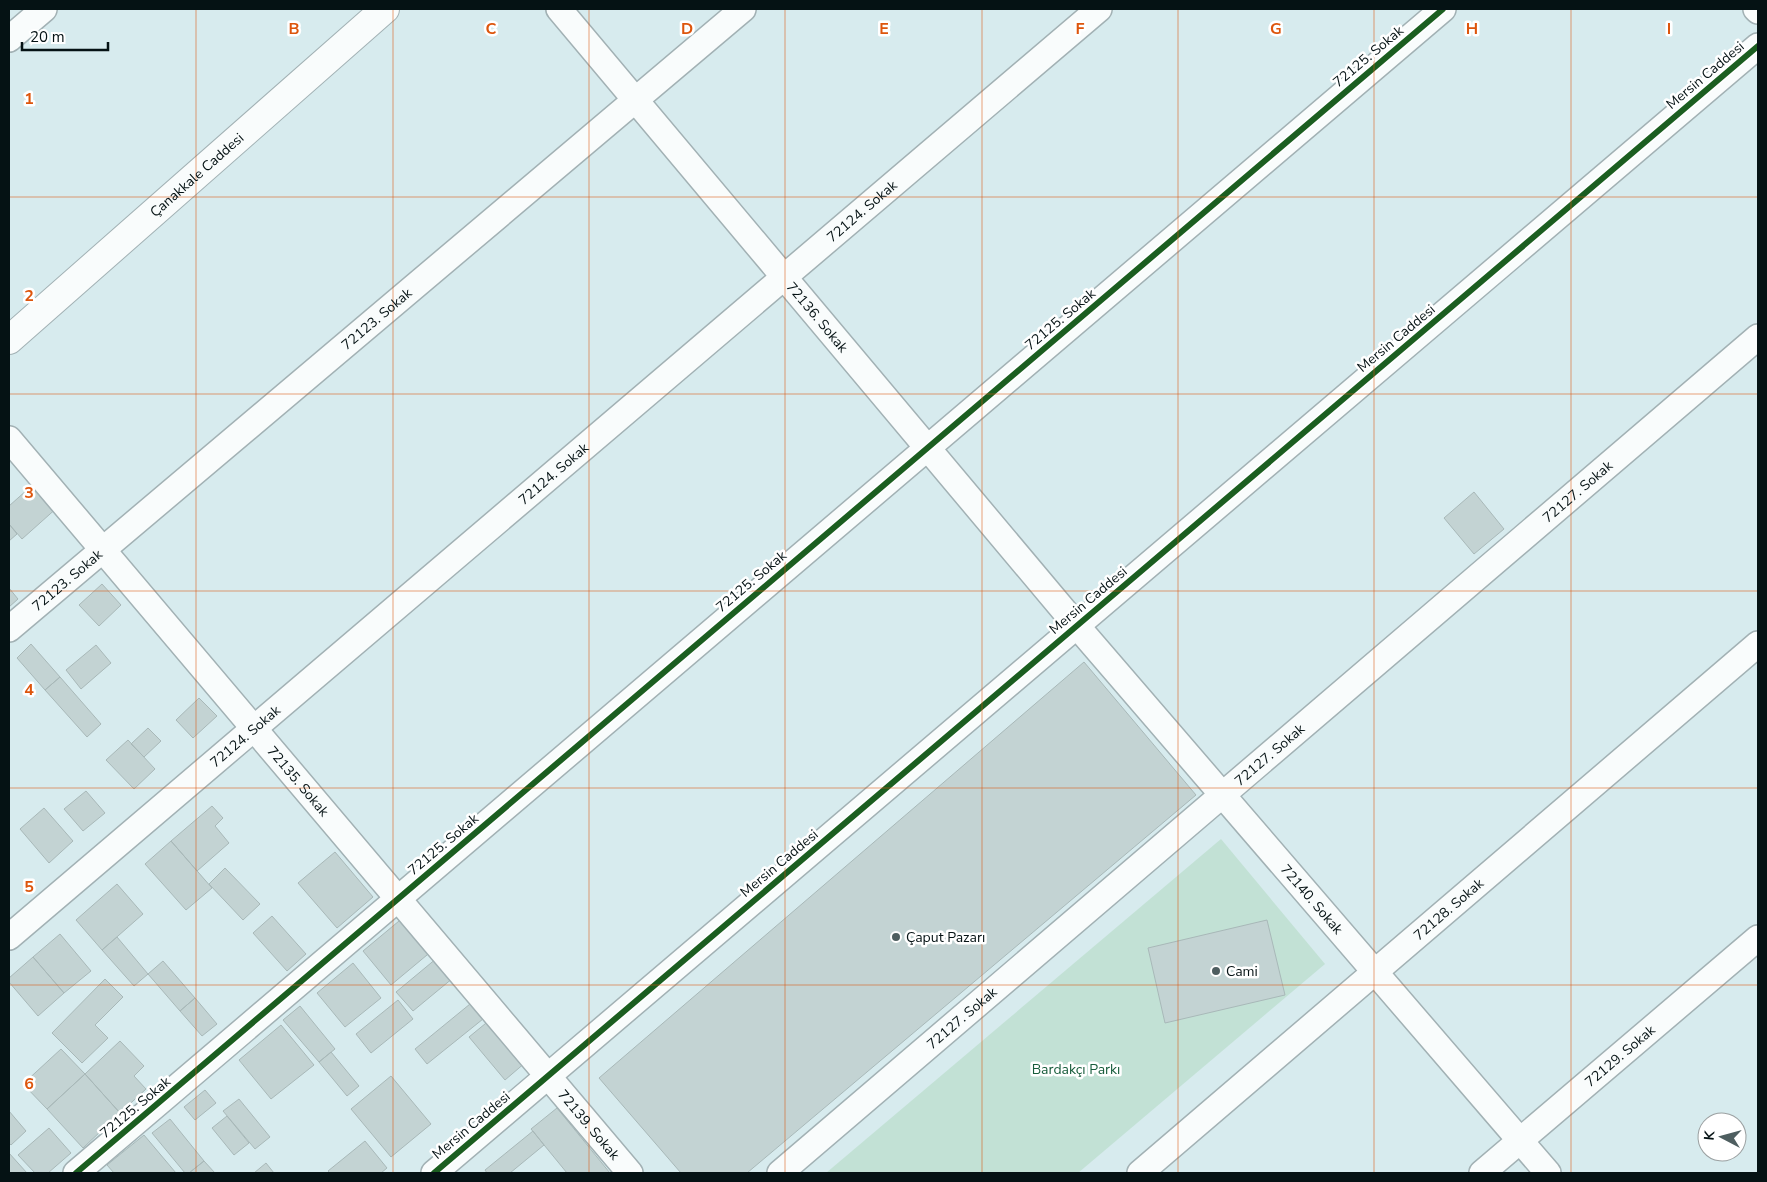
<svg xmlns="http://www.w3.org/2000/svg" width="1767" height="1182" font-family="'Nunito Sans',sans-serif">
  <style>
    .green { fill: #c2e1d5 }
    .building { fill: #c3d3d3; stroke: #a8b8b8 }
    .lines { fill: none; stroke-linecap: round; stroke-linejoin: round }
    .minor-casing { stroke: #a2b1b4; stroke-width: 28 }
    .tertiary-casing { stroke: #a2b1b4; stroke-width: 30 }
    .minor { stroke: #f9fcfc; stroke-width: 25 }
    .tertiary { stroke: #f9fcfc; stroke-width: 28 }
    .cycleway-casing { stroke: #fff; stroke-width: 9 }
    .cycleway { stroke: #1b5e20; stroke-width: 6 }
    .grid { fill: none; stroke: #dd550c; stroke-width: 1; stroke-opacity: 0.55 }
    .poi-dot { fill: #4e5e60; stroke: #fff; stroke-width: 2 }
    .labels { text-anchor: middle; stroke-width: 5; stroke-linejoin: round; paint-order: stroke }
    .street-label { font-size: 14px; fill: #051214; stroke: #fff }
    .poi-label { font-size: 14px; fill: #051214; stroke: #fff; text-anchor: start }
    .park-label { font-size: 14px; fill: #185d3c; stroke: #fff }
    .grid-label { font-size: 16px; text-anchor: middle; font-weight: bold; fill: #dd550c; stroke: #fff; stroke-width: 5; stroke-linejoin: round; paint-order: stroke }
  </style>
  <rect width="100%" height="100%" fill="#d7ebee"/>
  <path class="green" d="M 1221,839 L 1325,964 L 1078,1173 L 826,1173 Z"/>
  <path class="building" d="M 37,481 L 59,506 L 22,539 L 9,524 L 9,506 Z
    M 1474,492 L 1504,529 L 1474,554 L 1444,518 Z
    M 9,524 L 17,534 L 9,541 Z
    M 102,584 L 121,605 L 99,626 L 79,605 Z
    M 9,588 L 18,599 L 9,607 Z
    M 31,644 L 60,677 L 45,690 L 17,658 Z
    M 96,645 L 111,663 L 81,689 L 66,670 Z
    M 1084,662 L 1196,795 L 747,1173 L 681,1173 L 599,1078 Z
    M 60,677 L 101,724 L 87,737 L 45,690 Z
    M 199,698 L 217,716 L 193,738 L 176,720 Z
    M 148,728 L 161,741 L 144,757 L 131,744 Z
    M 128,740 L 155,769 L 134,789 L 106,760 Z
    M 86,791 L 105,813 L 83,831 L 64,809 Z
    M 212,806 L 223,818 L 215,826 L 229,843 L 197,871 L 171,841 Z
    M 44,808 L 73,841 L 49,863 L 20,829 Z
    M 171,841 L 212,888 L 186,910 L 145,864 Z
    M 335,852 L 373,897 L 337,928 L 298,883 Z
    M 225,868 L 260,904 L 243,920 L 209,884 Z
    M 117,884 L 143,914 L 102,950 L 76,920 Z
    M 272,916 L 306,954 L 287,971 L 253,933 Z
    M 405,916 L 433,950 L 391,985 L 363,951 Z
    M 1267,920 L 1285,995 L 1165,1023 L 1148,948 Z
    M 60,934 L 91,971 L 64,993 L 33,957 Z
    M 117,937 L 148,974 L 134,986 L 102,950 Z
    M 33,957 L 64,993 L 38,1016 L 9,982 L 9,978 Z
    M 437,958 L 453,978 L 413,1011 L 396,992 Z
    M 163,961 L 195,998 L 180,1011 L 148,974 Z
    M 353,963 L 381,998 L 345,1027 L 317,993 Z
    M 105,979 L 123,997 L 95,1025 L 108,1038 L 82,1063 L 52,1033 Z
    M 195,998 L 217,1024 L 202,1036 L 180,1011 Z
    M 398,1000 L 413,1019 L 371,1053 L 356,1034 Z
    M 470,1004 L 483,1019 L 427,1064 L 415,1049 Z
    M 300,1006 L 335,1049 L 319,1062 L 283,1020 Z
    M 491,1019 L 526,1062 L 505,1080 L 469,1037 Z
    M 281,1025 L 314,1065 L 271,1099 L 239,1060 Z
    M 120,1041 L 144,1066 L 134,1076 L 146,1089 L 120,1113 L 85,1074 Z
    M 61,1049 L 85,1074 L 47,1109 L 23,1084 Z
    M 331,1052 L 359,1086 L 347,1096 L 319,1062 Z
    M 85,1074 L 120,1113 L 83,1148 L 47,1109 Z
    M 391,1076 L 431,1124 L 391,1157 L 351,1109 Z
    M 205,1090 L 216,1103 L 195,1120 L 184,1107 Z
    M 239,1099 L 270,1137 L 255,1149 L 223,1111 Z
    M 557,1108 L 610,1173 L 567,1173 L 531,1129 Z
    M 9,1111 L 26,1131 L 11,1145 L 9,1143 Z
    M 227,1116 L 249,1143 L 234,1155 L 212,1128 Z
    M 170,1119 L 204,1161 L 189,1173 L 185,1173 L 152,1133 Z
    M 49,1128 L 71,1153 L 48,1173 L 35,1173 L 18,1155 Z
    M 533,1131 L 544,1145 L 510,1173 L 487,1173 L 485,1170 Z
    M 144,1135 L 176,1173 L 114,1173 L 107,1165 Z
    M 365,1141 L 387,1168 L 381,1173 L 330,1173 L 328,1171 Z
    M 9,1153 L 27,1173 L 9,1173 Z
    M 204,1161 L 215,1173 L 189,1173 Z
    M 266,1163 L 274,1173 L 254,1173 Z"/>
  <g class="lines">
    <g class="minor-casing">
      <g id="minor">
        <path id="s1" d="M 559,9 L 1077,626 L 1548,1173"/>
        <path d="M 1756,9 L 1758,11"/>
        <path d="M 9,39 L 44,9"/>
        <path id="s2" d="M 9,439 L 630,1173"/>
        <path id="s3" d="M 9,629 L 743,9"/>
        <path id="s4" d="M 9,937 L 1099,9"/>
        <path d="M 76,1173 L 1443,9"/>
        <path d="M 434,1173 L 1758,46"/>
        <path id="s5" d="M 780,1173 L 1758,337"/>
        <path id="s6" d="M 1140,1173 L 1758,644"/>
        <path id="s7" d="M 1482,1173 L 1758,938"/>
      </g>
    </g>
    <g class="tertiary-casing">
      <g id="tertiary">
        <path id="s8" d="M 9,340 L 385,9"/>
      </g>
    </g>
    <use href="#minor" class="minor"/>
    <use href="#tertiary" class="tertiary"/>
    <g class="cycleway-casing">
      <path id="cycleway" d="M 76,1173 L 1443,9
        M 434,1173 L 1758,46"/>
    </g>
    <use href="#cycleway" class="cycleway"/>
  </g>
  <path class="grid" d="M 196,9 L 196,1173M 393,9 L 393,1173M 589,9 L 589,1173M 785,9 L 785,1173M 982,9 L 982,1173M 1178,9 L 1178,1173M 1374,9 L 1374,1173M 1571,9 L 1571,1173M 9,197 L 1758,197M 9,394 L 1758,394M 9,591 L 1758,591M 9,788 L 1758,788M 9,985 L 1758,985"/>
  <g class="poi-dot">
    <circle cx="896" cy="937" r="5"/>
    <circle cx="1216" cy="971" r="5"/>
  </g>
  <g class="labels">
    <g class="street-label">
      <text transform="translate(1368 56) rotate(-40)" y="5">72125. Sokak</text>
      <text transform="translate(1705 75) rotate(-40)" y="5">Mersin Caddesi</text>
      <text dy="5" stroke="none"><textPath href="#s8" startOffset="250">Çanakkale Caddesi</textPath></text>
      <text dy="5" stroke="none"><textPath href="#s4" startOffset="1120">72124. Sokak</textPath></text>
      <text dy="5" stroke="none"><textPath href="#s1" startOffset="402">72136. Sokak</textPath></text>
      <text dy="5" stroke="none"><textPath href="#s3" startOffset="481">72123. Sokak</textPath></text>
      <text transform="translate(1060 319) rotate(-40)" y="5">72125. Sokak</text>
      <text transform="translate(1396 338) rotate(-40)" y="5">Mersin Caddesi</text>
      <text dy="5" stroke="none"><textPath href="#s4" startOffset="715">72124. Sokak</textPath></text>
      <text dy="5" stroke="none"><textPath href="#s5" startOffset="1049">72127. Sokak</textPath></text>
      <text dy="5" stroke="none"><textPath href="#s3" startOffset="76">72123. Sokak</textPath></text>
      <text transform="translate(751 581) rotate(-40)" y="5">72125. Sokak</text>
      <text transform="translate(1088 600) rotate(-40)" y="5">Mersin Caddesi</text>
      <text dy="5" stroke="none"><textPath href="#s4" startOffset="310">72124. Sokak</textPath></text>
      <text dy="5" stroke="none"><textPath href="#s5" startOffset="644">72127. Sokak</textPath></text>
      <text dy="5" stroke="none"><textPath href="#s2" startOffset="448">72135. Sokak</textPath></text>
      <text transform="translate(443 844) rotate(-40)" y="5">72125. Sokak</text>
      <text transform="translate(779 863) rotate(-40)" y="5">Mersin Caddesi</text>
      <text dy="5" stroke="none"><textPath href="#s1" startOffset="1166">72140. Sokak</textPath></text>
      <text dy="5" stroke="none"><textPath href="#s6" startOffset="406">72128. Sokak</textPath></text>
      <text dy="5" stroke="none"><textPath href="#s5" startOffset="239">72127. Sokak</textPath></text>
      <text dy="5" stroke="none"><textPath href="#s7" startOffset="181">72129. Sokak</textPath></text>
      <text transform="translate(135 1107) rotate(-40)" y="5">72125. Sokak</text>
      <text transform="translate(471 1125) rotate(-40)" y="5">Mersin Caddesi</text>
      <text dy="5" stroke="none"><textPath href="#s2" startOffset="898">72139. Sokak</textPath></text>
    </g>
    <g class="poi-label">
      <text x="906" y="942">Çaput Pazarı</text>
      <text x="1226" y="976">Cami</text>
    </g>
    <g class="park-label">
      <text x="1076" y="1074">Bardakçı Parkı</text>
    </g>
  </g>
  <g class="grid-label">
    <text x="294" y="34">B</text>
    <text x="491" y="34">C</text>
    <text x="687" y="34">D</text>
    <text x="884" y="34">E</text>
    <text x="1080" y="34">F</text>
    <text x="1276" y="34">G</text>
    <text x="1472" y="34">H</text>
    <text x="1669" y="34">I</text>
    <text x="29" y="104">1</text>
    <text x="29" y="301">2</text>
    <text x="29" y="498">3</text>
    <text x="29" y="695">4</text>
    <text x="29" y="892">5</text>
    <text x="29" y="1089">6</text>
  </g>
  <rect width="1767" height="1182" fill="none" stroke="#051214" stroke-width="20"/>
  <g transform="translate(1722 1137) rotate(276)"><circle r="24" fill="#ffffff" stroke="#9ba0a1"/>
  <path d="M0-4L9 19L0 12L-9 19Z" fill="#4e5e60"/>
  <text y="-8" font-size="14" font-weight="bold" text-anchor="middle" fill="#051214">K</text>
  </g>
  <path d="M22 42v8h86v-8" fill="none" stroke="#051214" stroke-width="2.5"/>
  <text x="30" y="42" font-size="15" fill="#051214" stroke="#ffffff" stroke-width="4" paint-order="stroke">20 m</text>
</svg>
